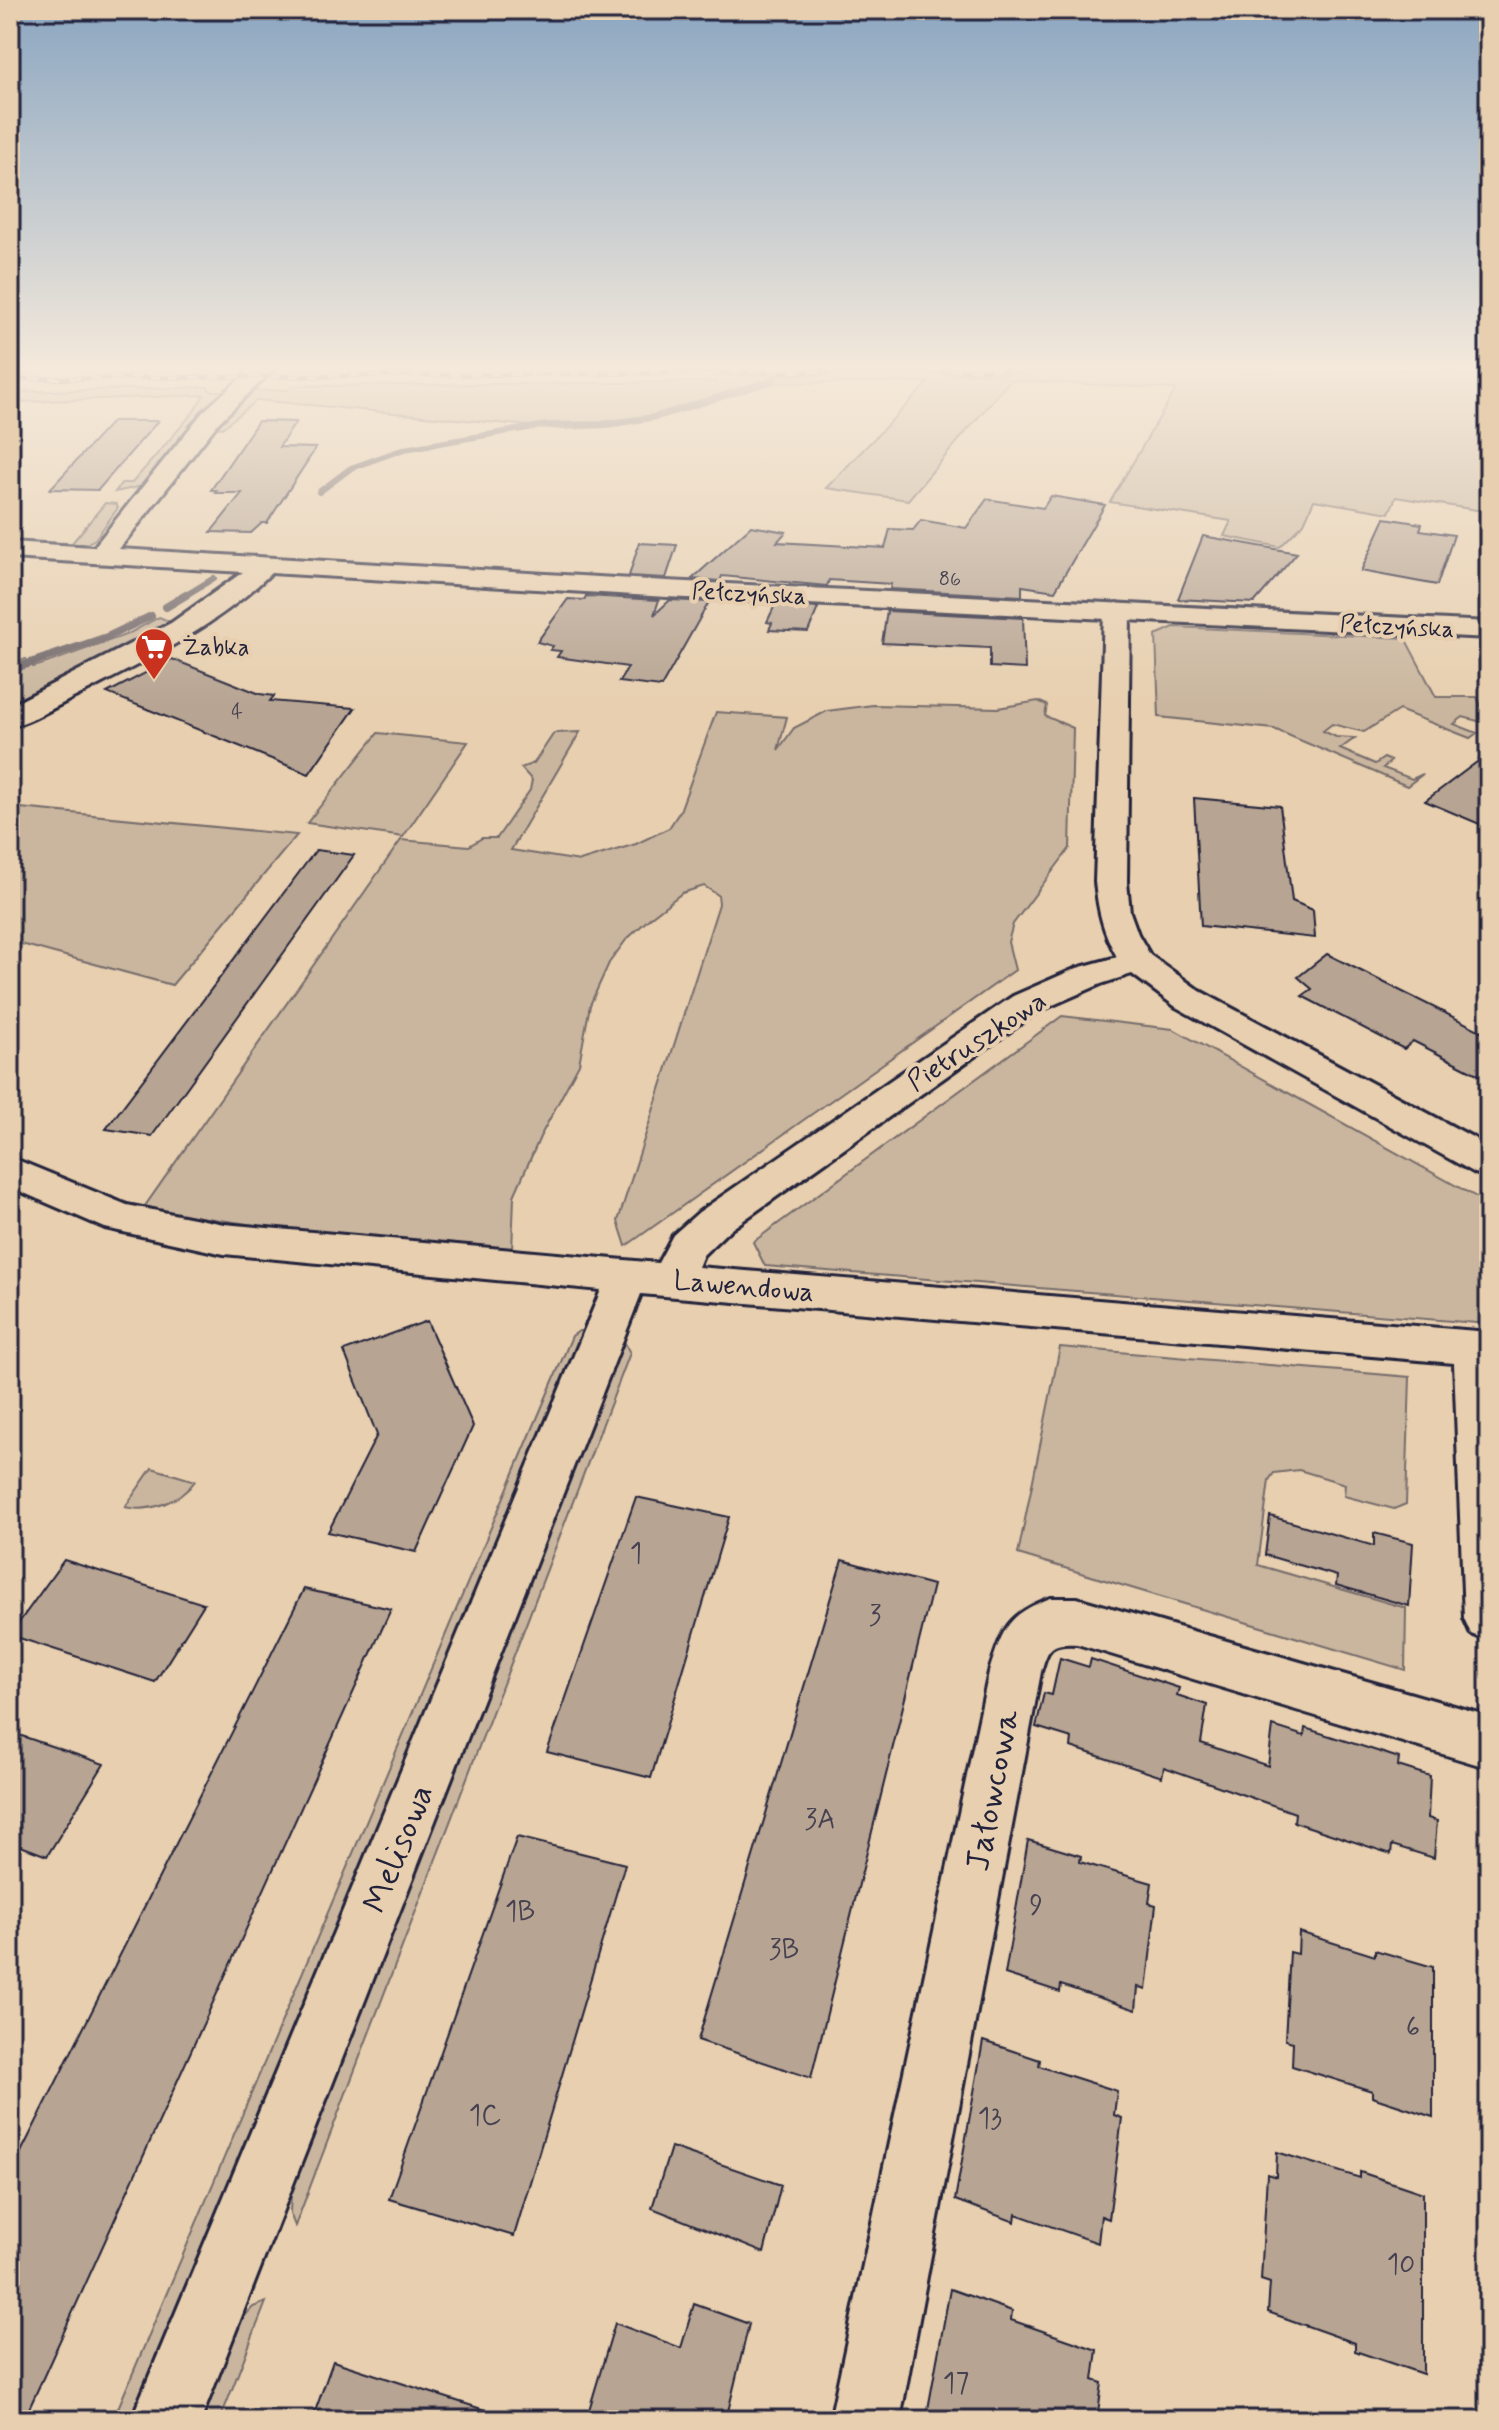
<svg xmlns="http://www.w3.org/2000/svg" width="1499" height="2430" font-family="Mynerve,sans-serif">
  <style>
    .green { fill: #cab69e; stroke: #766c6c; stroke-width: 2 }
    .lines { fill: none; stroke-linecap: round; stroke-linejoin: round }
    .stream-far1 { stroke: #6e6568; stroke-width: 6 }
    .stream { stroke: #6e6568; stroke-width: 8 }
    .building { fill: #b7a492; stroke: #22223b; stroke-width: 2 }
    .street-casing { stroke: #22223b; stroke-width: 6 }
    .secondary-casing { stroke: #22223b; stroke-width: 6 }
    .street { fill: #e7cfaf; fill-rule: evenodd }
    .secondary { fill: #e7cfaf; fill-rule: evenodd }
    .rail-casing { stroke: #22223b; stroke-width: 5 }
    .rail { stroke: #e7cfaf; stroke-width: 3; stroke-dasharray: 10; stroke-linecap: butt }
    .labels { text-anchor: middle; stroke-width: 8; stroke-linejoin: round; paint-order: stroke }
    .far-number-label { font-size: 20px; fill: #474251 }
    .far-street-label { font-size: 24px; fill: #22223b; stroke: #e7cfaf }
    .far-poi-label { font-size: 24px; fill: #22223b; stroke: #e7cfaf; text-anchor: start }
    .street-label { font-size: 28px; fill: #22223b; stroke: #e7cfaf }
    .near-number-label { font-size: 28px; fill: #474251 }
    .near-street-label { font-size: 34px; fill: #22223b; stroke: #e7cfaf }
  </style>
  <rect width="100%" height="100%" fill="#e7cfaf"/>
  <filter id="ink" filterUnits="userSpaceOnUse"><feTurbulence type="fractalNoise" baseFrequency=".0125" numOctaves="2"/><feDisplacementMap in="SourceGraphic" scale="16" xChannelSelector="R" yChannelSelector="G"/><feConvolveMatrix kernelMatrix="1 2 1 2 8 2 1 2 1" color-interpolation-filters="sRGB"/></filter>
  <g filter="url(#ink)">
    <path class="green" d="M 1489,370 L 1489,512 L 1396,497 L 1389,513 L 1314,500 L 1304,523 L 1280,547 L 1224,536 L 1231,521 L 1110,502 L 1176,389 L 1010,380 L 908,500 L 826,488 L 929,382 L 774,383 L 657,419 L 608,427 L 562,429 L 257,400 L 222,428 L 212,427 L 245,391 L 287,390 L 293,386 L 715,382 L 717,376 Z
      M 208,387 L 210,391 L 224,391 L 143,486 L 115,492 L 122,483 L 132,483 L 192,414 L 204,395 L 22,402 L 10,412 L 10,392 Z
      M 105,503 L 116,504 L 118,508 L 95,539 L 86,544 L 10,542 L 72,543 Z
      M 159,617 L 171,622 L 10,704 L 10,664 L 26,659 L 33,667 L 44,664 L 128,634 Z
      M 1174,627 L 1405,638 L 1436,697 L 1477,697 L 1489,724 L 1463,717 L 1454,724 L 1477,733 L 1470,738 L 1399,710 L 1364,732 L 1332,724 L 1323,731 L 1336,737 L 1355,738 L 1340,749 L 1375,764 L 1384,758 L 1391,761 L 1383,768 L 1412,779 L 1423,774 L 1407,786 L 1274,729 L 1159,717 L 1156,635 Z
      M 1038,701 L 1047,705 L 1045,716 L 1073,728 L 1070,848 L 1013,924 L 1008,942 L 1015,970 L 626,1246 L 618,1221 L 719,904 L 718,895 L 704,886 L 682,893 L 651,917 L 626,940 L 609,963 L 590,1005 L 579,1064 L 540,1137 L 514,1196 L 512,1252 L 323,1235 L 172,1213 L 145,1206 L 401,840 L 469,846 L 482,838 L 497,838 L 530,790 L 532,780 L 521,768 L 534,763 L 554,733 L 580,732 L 511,850 L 580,861 L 636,844 L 669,828 L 680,811 L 716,712 L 787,717 L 778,750 L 794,728 L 827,711 L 873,705 L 998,708 Z
      M 378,733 L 468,742 L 403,837 L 307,823 Z
      M 10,807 L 297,835 L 172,985 L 10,941 Z
      M 1062,1016 L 1173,1029 L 1489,1204 L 1489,1324 L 765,1266 L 753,1242 Z
      M 579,1331 L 587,1331 L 133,2420 L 113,2420 L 572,1336 Z
      M 623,1339 L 630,1353 L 295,2226 L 290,2213 L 291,2191 Z
      M 1060,1347 L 1410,1377 L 1406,1504 L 1394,1509 L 1344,1496 L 1345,1484 L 1299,1470 L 1274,1473 L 1269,1480 L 1258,1565 L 1406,1608 L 1405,1670 L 1018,1554 Z
      M 152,1468 L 195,1481 C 181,1501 150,1513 125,1507 Z
      M 266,2302 L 220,2420 L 202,2420 L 241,2320 L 253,2307 Z"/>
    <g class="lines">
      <path class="stream-far1" d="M 319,492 L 351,468 L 404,449 L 546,425 L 602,424 L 653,417 L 775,379
        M 183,597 L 214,578"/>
      <path class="stream" d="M 166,607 L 186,595
        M 10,670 L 107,637 L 151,616"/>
    </g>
    <path class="building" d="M 113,421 L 158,421 L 98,490 L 50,489 Z
      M 258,421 L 296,422 L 279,447 L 316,448 L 267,523 L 262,523 L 251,533 L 211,532 L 242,493 L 215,493 L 217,490 L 211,490 Z
      M 1051,496 L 1105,505 L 1055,591 L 1022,586 L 1022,596 L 890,589 L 891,584 L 829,580 L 827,586 L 722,576 L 720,581 L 692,579 L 751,526 L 786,532 L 777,542 L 885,548 L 890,529 L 913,530 L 921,520 L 966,528 L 987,499 L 1043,508 Z
      M 1385,518 L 1422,524 L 1420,530 L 1454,535 L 1437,585 L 1361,571 Z
      M 1203,536 L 1297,553 L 1254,603 L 1178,599 Z
      M 639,543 L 677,545 L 666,578 L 629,576 Z
      M 586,596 L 659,600 L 654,615 L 670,600 L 709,602 L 661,687 L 619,682 L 628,667 L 557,657 L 561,651 L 550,650 L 553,646 L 537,642 L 568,599 L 584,600 Z
      M 775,605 L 818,608 L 808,632 L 769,630 L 772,623 L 767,622 Z
      M 887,611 L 1023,618 L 1025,669 L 990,667 L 990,648 L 882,643 Z
      M 172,659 L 260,694 L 274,696 L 270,701 L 355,708 L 309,774 L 107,693 Z
      M 1489,753 L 1489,828 L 1425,801 Z
      M 1194,798 L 1280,806 L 1292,901 L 1313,910 L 1315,938 L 1201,926 Z
      M 316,850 L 354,855 L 152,1136 L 106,1129 Z
      M 1327,954 L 1489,1035 L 1489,1080 L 1413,1041 L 1404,1049 L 1302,996 L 1312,989 L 1298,977 Z
      M 427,1321 L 473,1426 L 416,1552 L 328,1532 L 377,1435 L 344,1351 Z
      M 636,1497 L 729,1517 L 651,1778 L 547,1752 Z
      M 1270,1516 L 1374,1546 L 1374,1533 L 1413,1543 L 1409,1606 L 1336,1585 L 1337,1576 L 1265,1555 Z
      M 64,1560 L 204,1604 L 155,1682 L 10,1635 Z
      M 842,1560 L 933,1585 L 811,2078 L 698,2040 Z
      M 304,1589 L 391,1609 L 24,2420 L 10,2420 L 10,2174 Z
      M 1060,1658 L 1089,1667 L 1091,1659 L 1179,1688 L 1177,1695 L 1207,1705 L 1201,1743 L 1268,1766 L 1273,1726 L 1304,1736 L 1305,1728 L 1399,1758 L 1398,1766 L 1430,1776 L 1428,1818 L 1437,1821 L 1434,1858 L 1392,1845 L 1391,1854 L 1294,1822 L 1295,1813 L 1164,1767 L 1162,1777 L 1071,1747 L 1072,1738 L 1036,1727 L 1044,1693 L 1052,1695 Z
      M 10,1732 L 104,1764 L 47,1856 L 10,1842 Z
      M 517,1837 L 625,1864 L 514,2236 L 389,2199 Z
      M 1028,1840 L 1081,1856 L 1080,1862 L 1152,1883 L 1149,1903 L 1156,1905 L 1146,1990 L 1138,1987 L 1136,2010 L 1061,1985 L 1060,1992 L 1005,1974 Z
      M 1299,1932 L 1375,1956 L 1375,1950 L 1433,1967 L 1433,2117 L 1372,2097 L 1372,2091 L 1292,2066 L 1293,2042 L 1285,2040 L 1290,1952 L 1298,1954 Z
      M 983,2041 L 1040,2060 L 1039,2066 L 1117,2091 L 1114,2115 L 1122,2118 L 1109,2219 L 1101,2216 L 1098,2243 L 1016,2214 L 1015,2222 L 955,2200 Z
      M 671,2147 L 781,2185 L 764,2253 L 652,2208 Z
      M 1277,2152 L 1360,2178 L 1360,2172 L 1423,2193 L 1423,2374 L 1355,2351 L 1355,2343 L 1268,2312 L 1270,2283 L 1261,2280 L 1267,2174 L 1276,2177 Z
      M 950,2289 L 1012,2311 L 1011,2320 L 1097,2350 L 1093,2380 L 1102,2383 L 1097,2420 L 926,2420 Z
      M 694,2304 L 749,2324 L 726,2420 L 586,2420 L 615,2323 L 681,2348 Z
      M 333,2361 L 494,2413 L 493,2420 L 312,2420 Z"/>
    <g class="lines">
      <g class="street-casing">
        <path id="street" d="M 1117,603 L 1126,606 L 1130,611 L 1127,882 L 1130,912 L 1138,934 L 1150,955 L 1200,991 L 1489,1146 L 1489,1177 L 1475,1173 L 1176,1007 L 1132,974 L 1101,984 L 1037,1012 L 727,1232 L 703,1255 L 698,1267 L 1489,1332 L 1489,1641 L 1471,1634 L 1464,1618 L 1454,1363 L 641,1294 L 201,2420 L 131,2420 L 601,1290 L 224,1254 L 105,1228 L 10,1187 L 10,1157 L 127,1205 L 224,1224 L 658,1263 L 673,1235 L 699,1212 L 1013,996 L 1077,968 L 1117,957 C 1103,932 1098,911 1095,882 L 1104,611 L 1108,606 Z
          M 1051,1598 L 1077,1598 L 1489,1716 L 1489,1768 L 1077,1644 C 1050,1642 1048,1648 1041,1672 L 900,2420 L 830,2420 L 989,1672 C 1003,1629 1007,1614 1051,1598 Z"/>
      </g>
      <g class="secondary-casing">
        <path id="secondary" d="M 253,367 L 276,367 L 219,422 L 119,549 L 667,581 L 1489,622 L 1489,638 L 667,597 L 271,573 C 216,627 146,661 77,696 C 56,706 34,721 10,727 L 10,706 L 171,623 L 243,572 L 10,558 L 10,542 L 94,547 L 203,412 Z"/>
      </g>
      <use href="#street" class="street"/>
      <use href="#secondary" class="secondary"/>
      <g class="rail-casing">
        <path id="rail" d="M 10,379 L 1280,367"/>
      </g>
      <use href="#rail" class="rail"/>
    </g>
  </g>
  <linearGradient id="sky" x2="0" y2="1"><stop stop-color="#8ba6c1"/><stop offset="0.52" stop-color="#f4e9db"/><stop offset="1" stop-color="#f4e9db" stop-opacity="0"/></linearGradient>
  <rect width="1499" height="707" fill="url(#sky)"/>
  <defs>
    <g id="supermarket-pin" transform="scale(2)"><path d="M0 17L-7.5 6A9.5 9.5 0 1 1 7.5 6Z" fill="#c8321e" stroke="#e7cfaf"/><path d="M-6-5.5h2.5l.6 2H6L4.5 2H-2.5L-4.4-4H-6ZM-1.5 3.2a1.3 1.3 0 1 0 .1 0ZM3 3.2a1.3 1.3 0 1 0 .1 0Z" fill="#fff"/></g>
  </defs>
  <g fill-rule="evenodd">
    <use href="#supermarket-pin" x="154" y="647"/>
  </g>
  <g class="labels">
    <g class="far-number-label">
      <text x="950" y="585">86</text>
      <text x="237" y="718">4</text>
    </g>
    <g class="far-street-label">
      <text transform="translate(749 593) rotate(3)" y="8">Pełczyńska</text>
      <text transform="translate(1397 626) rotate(3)" y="8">Pełczyńska</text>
    </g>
    <g class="far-poi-label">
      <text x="182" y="655">Żabka</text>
    </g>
    <g class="street-label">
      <text transform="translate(976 1040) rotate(-33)" y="10">Pietruszkowa</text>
      <text transform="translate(744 1285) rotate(5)" y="10">Lawendowa</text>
    </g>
    <g class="near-number-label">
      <text x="636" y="1562">1</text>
      <text x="875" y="1624">3</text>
      <text x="820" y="1828">3A</text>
      <text x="1036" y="1914">9</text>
      <text x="520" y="1920">1B</text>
      <text x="784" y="1958">3B</text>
      <text x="1413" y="2036">6</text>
      <text x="485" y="2124">1C</text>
      <text x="990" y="2127">13</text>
      <text x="1401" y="2273">10</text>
      <text x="956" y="2392">17</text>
    </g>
    <g class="near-street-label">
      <text transform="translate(991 1790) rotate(-79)" y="12">Jałowcowa</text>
      <text transform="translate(397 1848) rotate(-68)" y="12">Melisowa</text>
    </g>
  </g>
  <rect width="1499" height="2430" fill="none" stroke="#e7cfaf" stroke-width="40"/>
  <rect x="20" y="20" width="1459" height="2390" fill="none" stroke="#22223b" stroke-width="3" filter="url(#ink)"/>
</svg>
